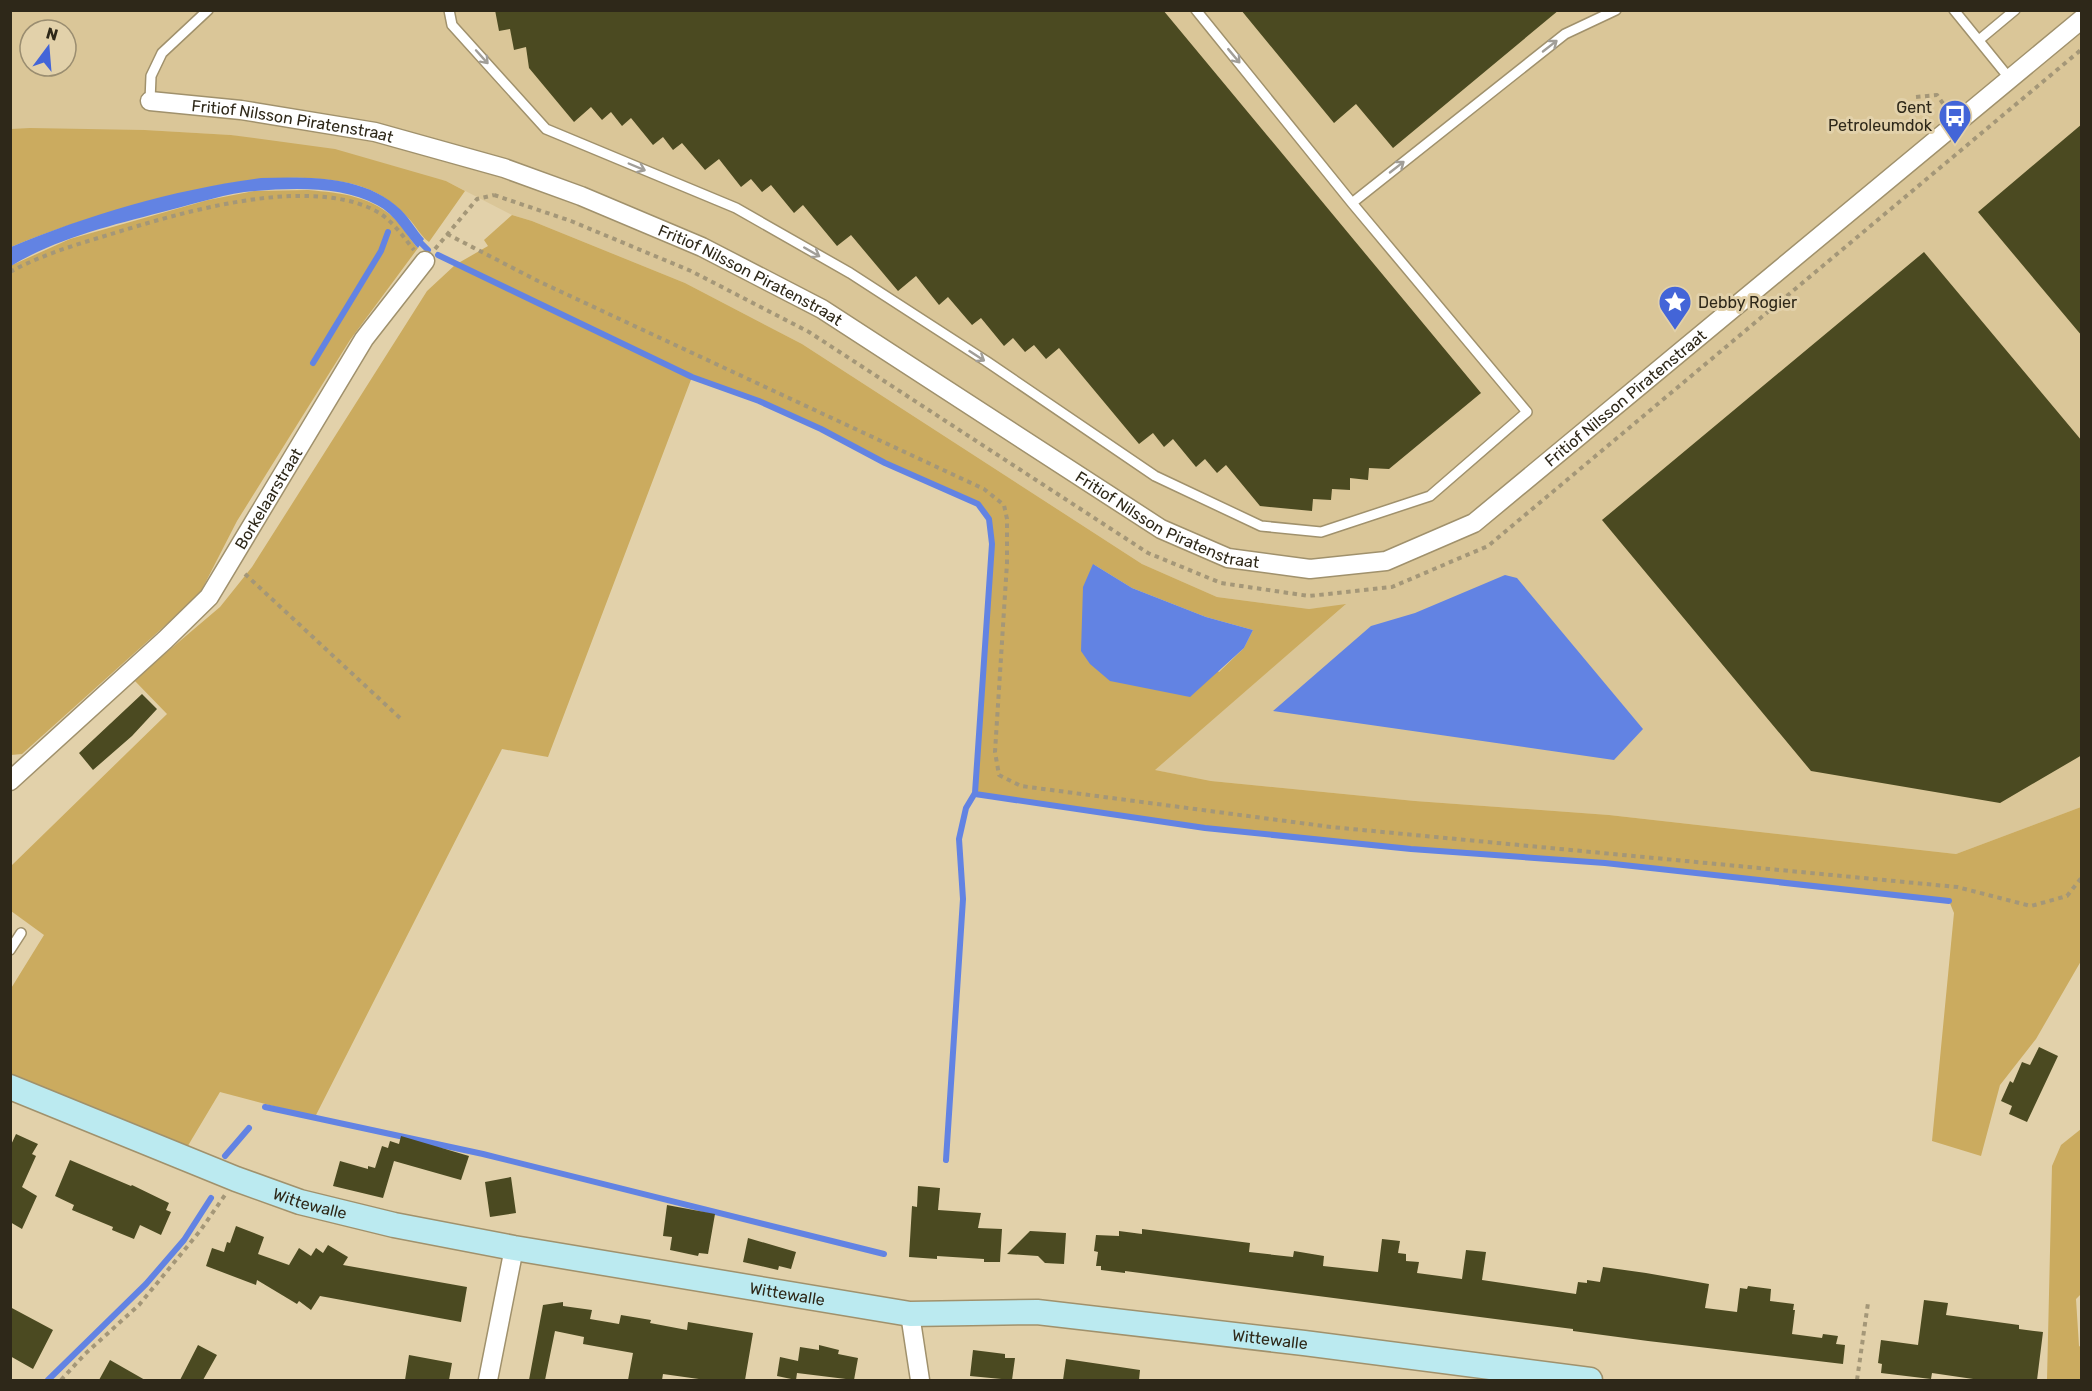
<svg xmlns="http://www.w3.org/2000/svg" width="2092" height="1391" font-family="Rubik,sans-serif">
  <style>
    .built { fill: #dac698; fill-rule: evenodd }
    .green { fill: #cbab5f; fill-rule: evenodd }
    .water { fill: #6283e3 }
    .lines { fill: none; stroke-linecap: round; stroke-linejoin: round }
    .stream { stroke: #6283e3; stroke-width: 6 }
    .building { fill: #4b4a21 }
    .lane-casing { stroke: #a0916c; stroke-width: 12 }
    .street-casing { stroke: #a0916c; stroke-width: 21 }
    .secondary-casing { stroke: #a0916c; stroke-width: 27 }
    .path { stroke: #a49778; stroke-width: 4; stroke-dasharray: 4.5 4.5; stroke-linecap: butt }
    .lane { stroke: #fff; stroke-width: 9 }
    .street { stroke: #fff; stroke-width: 18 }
    .secondary { stroke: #bbeaf0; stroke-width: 24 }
    .oneway { stroke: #a19e98 }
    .labels { text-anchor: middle; stroke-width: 6; stroke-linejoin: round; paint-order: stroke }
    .poi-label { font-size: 16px; fill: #2e2819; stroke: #e2d1aa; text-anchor: end }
    .street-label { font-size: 16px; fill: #2e2819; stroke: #e2d1aa }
  </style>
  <rect width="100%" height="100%" fill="#e2d1aa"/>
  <path class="built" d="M 11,11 L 2081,11 L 2081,807 L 1956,854 L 1609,815 L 1415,801 L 1211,781 L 1154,770 L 1345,605 L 1309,609 L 1217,597 L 1142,564 L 802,344 L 685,283 L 532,221 L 512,215 L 446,181 L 231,135 L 145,130 L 11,129 ZM 30,30 L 66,30 L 66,66 L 30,66 Z"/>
  <path class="green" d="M 30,128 L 145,130 L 231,135 L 335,149 L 446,181 L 465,191 L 429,242 C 421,236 417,228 411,221 C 399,207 385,196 368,189 C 348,181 326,179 305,178 C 248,176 195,189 140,204 C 96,216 53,229 11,247 L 11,129 Z
    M 308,190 C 341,193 374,196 398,222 C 405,230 410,240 418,248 L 350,340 L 237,521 L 199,595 L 22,754 L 11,755 L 10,266 L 70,239 L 208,200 L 254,191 Z
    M 512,215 L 532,221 L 685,283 L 802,344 L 1142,564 L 1217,597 L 1309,609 L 1346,604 L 1155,770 L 1211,781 L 1415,801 L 1609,815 L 1956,854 L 2081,807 L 2081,961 L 2036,1039 L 2000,1085 L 1981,1156 L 1932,1141 L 1954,913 L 1949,901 L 1605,863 L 1411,849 L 1205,828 L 975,794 L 992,544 L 989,519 L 978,504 L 885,463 L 821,429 L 760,401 L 692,377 L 548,757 L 502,749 L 315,1117 L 220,1092 L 186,1149 L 11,1074 L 10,990 L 44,935 L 11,911 L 11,866 L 167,714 L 134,680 L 220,607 L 252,567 L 427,291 L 455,265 L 488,246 L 484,240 ZM 1093,564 L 1132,588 L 1206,617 L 1253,630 L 1244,648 L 1219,672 Z
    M 2081,1129 L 2082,1293 L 2076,1299 L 2079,1346 L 2081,1347 L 2081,1380 L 2047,1380 L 2052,1166 L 2061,1145 Z"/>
  <path class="water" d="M 261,178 C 308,177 365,175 401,210 C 410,219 416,230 424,239 L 418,248 C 404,233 396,215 377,205 C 343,186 294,188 255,191 C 227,193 198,203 170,210 C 117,224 59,237 11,266 L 11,247 C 90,214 176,189 261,178 Z
    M 1093,564 L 1132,588 L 1206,617 L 1253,630 L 1244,648 L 1190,697 L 1110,681 L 1090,664 L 1081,651 L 1083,587 Z
    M 1505,575 L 1517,578 L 1643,729 L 1614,760 L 1273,711 L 1371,626 L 1415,613 Z"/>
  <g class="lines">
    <path class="stream" d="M 416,238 L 428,250
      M 438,255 L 692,377 L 759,401 L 821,429 L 885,463 L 978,504 L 989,519 L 992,544 L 975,793 L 966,808 L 959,839 L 963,899 L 946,1160
      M 313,363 L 381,251 L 388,232
      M 975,794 L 1205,828 L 1411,849 L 1605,863 L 1949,901
      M 265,1107 L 483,1154 L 884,1254
      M 225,1156 L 249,1128
      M 48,1380 L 146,1284 L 184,1240 L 211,1198"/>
  </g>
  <path class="building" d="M 495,10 L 1163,10 L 1481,393 L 1389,469 L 1369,468 L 1368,480 L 1350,478 L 1350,490 L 1332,489 L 1331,500 L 1313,499 L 1312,511 L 1260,506 L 1226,465 L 1217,473 L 1205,459 L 1196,467 L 1173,439 L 1164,447 L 1153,433 L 1139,444 L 1059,348 L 1046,359 L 1034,345 L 1025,352 L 1013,338 L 1004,346 L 981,318 L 972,325 L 948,297 L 939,305 L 916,276 L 898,291 L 851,235 L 837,246 L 803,205 L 794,213 L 771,185 L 762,192 L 751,179 L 741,187 L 719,159 L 705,170 L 682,143 L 673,150 L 663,137 L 653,145 L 631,118 L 622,126 L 611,112 L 602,120 L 591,107 L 574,122 L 529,68 L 526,47 L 514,50 L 510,29 L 499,31 Z
    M 1241,10 L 1559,10 L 1393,148 L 1356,104 L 1334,123 Z
    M 2082,124 L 2082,336 L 1978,212 Z
    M 1924,252 L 2082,441 L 2082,755 L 2000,803 L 1811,771 L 1602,520 Z
    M 142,694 L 157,709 L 132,736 L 93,770 L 79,753 Z
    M 2039,1047 L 2058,1056 L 2027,1122 L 2009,1114 L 2012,1106 L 2001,1101 L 2010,1081 L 2013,1083 L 2022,1062 L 2030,1065 Z
    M 16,1134 L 38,1144 L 32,1154 L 36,1156 L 22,1187 L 37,1196 L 22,1229 L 10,1222 L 10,1147 Z
    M 401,1136 L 469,1156 L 461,1180 L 394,1161 L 383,1198 L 333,1186 L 340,1161 L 368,1169 L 368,1166 L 375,1168 L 382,1146 L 388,1148 L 390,1141 L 399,1144 Z
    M 70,1160 L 131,1186 L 132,1185 L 169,1203 L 166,1210 L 171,1212 L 161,1235 L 140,1225 L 134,1239 L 112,1230 L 113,1227 L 72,1210 L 74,1205 L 55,1196 Z
    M 511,1177 L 516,1213 L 490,1217 L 485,1182 Z
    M 918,1186 L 940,1188 L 938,1210 L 981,1213 L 978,1228 L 1002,1229 L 1000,1262 L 984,1262 L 984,1259 L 937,1256 L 937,1259 L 909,1257 L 912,1206 L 917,1207 Z
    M 667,1205 L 715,1214 L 708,1254 L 699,1253 L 698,1256 L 670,1250 L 672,1237 L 663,1236 Z
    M 236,1226 L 264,1237 L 258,1254 L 289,1265 L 299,1248 L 311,1256 L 316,1248 L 323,1253 L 328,1245 L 348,1257 L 343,1265 L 467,1287 L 461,1322 L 320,1296 L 311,1310 L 299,1301 L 297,1304 L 257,1280 L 256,1285 L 206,1266 L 212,1248 L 224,1252 L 227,1242 L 230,1243 Z
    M 1142,1229 L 1250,1243 L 1249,1252 L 1293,1257 L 1294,1251 L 1324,1256 L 1323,1266 L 1378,1272 L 1382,1239 L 1400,1241 L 1398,1253 L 1406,1254 L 1406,1261 L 1419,1262 L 1417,1273 L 1462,1279 L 1466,1250 L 1486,1252 L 1482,1280 L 1576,1294 L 1578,1282 L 1587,1283 L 1587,1280 L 1600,1282 L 1603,1267 L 1646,1273 L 1709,1284 L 1705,1308 L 1737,1312 L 1740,1288 L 1747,1289 L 1748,1286 L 1771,1289 L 1770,1301 L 1794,1304 L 1793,1310 L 1795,1310 L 1792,1334 L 1822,1338 L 1823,1334 L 1838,1336 L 1836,1344 L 1845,1345 L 1843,1364 L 1648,1341 L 1573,1331 L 1573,1329 L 1125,1271 L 1125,1273 L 1101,1270 L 1101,1266 L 1096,1266 L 1098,1252 L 1094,1251 L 1096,1235 L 1119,1236 L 1119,1231 L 1142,1234 Z
    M 1030,1231 L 1066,1233 L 1064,1264 L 1045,1263 L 1038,1256 L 1007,1254 Z
    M 748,1238 L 796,1252 L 791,1269 L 779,1266 L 778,1270 L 743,1262 Z
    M 1924,1300 L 1948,1303 L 1946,1315 L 2019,1325 L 2019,1329 L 2043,1332 L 2037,1380 L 1980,1380 L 1932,1373 L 1931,1379 L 1881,1373 L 1882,1364 L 1878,1363 L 1881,1340 L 1918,1345 Z
    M 563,1302 L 563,1306 L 592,1310 L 590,1319 L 619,1324 L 621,1315 L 651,1320 L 650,1323 L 687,1330 L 688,1322 L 753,1333 L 745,1380 L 706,1380 L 663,1374 L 662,1380 L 628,1380 L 633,1353 L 583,1344 L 584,1337 L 555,1331 L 545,1380 L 529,1380 L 543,1305 Z
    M 10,1307 L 53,1330 L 33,1369 L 10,1356 Z
    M 198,1345 L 217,1355 L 203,1380 L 180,1380 Z
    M 819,1345 L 839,1350 L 838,1354 L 858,1358 L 854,1380 L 797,1373 L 796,1380 L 777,1376 L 780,1357 L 798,1361 L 800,1347 L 819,1350 Z
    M 973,1350 L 1005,1354 L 1005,1358 L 1015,1358 L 1012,1380 L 970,1376 Z
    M 409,1355 L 452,1363 L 449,1380 L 405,1380 Z
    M 1066,1359 L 1140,1370 L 1139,1380 L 1063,1380 Z
    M 110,1360 L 145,1380 L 99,1380 Z"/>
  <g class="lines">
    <g class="lane-casing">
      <path id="lane" d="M 449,10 L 452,25 L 546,129 L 736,208 L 850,273 L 986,361 L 1155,476 L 1261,526 L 1321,532 L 1430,496 L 1527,412 L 1352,203 L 1196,10
        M 1954,10 L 2010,79
        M 1979,40 L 2015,10
        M 150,101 L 151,76 L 162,53 L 208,10
        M 1352,203 L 1565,34 L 1616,10
        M 10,950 L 21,933"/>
    </g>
    <g class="street-casing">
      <g id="street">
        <path id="s1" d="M 150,101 L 241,110 L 375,132 L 504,168 L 581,196 L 702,247 L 822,309 L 1161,529 L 1228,558 L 1310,569 L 1386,561 L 1474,523 L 2082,19"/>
        <path id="s2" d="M 10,781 L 165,640 L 209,597 L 364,339 L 425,261"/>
        <path d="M 910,1314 L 920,1380"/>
        <path d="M 488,1380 L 514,1248"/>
      </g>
    </g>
    <g class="secondary-casing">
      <g id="secondary">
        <path id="s3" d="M 10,1087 L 236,1179 L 300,1202 L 394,1225 L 514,1248 L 910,1314 L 1037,1312 L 1304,1343 L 1590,1380"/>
      </g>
    </g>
    <path class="path" d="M 1916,97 L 1937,95 L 1947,109
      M 494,195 L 571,221 L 691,271 L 809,332 L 1148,553 L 1221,583 L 1309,596 L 1392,587 L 1488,546 L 2082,49
      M 447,234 L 538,281 L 984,489 L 1004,505 L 1007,519 L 1007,563 L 995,752 L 999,775 L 1021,786 L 1331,827 L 1957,887 L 2031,906 L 2067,896 L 2082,877
      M 435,249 L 477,199 L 494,195
      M 10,272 C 41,255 75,245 108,235 C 179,213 302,176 372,209 C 391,218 401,234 414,250
      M 245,574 L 400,718
      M 61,1380 L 85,1354 L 139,1305 L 200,1231 L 225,1195
      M 1857,1380 L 1868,1303"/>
    <use href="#lane" class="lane"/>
    <use href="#street" class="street"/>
    <use href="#secondary" class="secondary"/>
  </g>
  <defs><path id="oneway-shaft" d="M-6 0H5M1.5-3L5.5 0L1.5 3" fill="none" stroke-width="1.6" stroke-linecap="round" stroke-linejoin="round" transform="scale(1.5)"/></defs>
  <g class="oneway">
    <use href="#oneway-shaft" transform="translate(1550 46) rotate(-38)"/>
    <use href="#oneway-shaft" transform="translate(1234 56) rotate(50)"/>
    <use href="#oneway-shaft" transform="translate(482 57) rotate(48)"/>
    <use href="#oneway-shaft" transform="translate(637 167) rotate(23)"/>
    <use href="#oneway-shaft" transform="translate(1397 167) rotate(-38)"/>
    <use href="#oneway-shaft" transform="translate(812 252) rotate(30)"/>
    <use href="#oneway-shaft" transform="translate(977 356) rotate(33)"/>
  </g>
  <defs>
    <g id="bus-pin" transform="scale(1.725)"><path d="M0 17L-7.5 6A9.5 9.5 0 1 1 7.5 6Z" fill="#4365d8" stroke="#e2d1aa"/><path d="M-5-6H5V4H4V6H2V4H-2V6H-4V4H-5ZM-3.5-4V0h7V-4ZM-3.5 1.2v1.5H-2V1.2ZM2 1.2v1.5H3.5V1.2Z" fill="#fff"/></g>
    <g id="sight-pin" transform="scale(1.725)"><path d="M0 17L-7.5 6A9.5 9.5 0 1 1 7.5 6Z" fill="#4365d8" stroke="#e2d1aa"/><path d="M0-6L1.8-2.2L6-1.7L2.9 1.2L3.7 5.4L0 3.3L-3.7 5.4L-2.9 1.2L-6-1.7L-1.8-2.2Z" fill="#fff"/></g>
  </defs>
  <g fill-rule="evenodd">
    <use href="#bus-pin" x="1955" y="116"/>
    <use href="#sight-pin" x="1675" y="302"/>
  </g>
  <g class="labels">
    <g class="poi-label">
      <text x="1932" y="113">Gent<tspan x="1932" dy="18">Petroleumdok</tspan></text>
      <text x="1698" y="308" text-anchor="start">Debby Rogier</text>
    </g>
    <g class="street-label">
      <text dy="6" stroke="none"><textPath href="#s1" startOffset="144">Fritiof Nilsson Piratenstraat</textPath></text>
      <text dy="6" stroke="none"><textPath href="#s1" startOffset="630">Fritiof Nilsson Piratenstraat</textPath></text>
      <text dy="6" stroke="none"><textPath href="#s1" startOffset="1638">Fritiof Nilsson Piratenstraat</textPath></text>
      <text dy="6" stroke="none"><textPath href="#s2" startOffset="386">Borkelaarstraat</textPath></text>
      <text dy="6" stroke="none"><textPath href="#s1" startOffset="1116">Fritiof Nilsson Piratenstraat</textPath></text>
      <text dy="6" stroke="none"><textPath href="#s3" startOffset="322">Wittewalle</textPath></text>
      <text dy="6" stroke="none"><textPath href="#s3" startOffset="808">Wittewalle</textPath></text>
      <text dy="6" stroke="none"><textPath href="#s3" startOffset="1294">Wittewalle</textPath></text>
    </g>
  </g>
  <rect width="2092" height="1391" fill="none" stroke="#2e2819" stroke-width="24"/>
  <g transform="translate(48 48) rotate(16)"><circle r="28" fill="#e2d1aa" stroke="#9a8d70" stroke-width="1.5"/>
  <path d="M0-4.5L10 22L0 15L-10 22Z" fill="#4365d8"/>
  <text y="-9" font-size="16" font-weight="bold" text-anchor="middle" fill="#2e2819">N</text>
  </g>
</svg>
